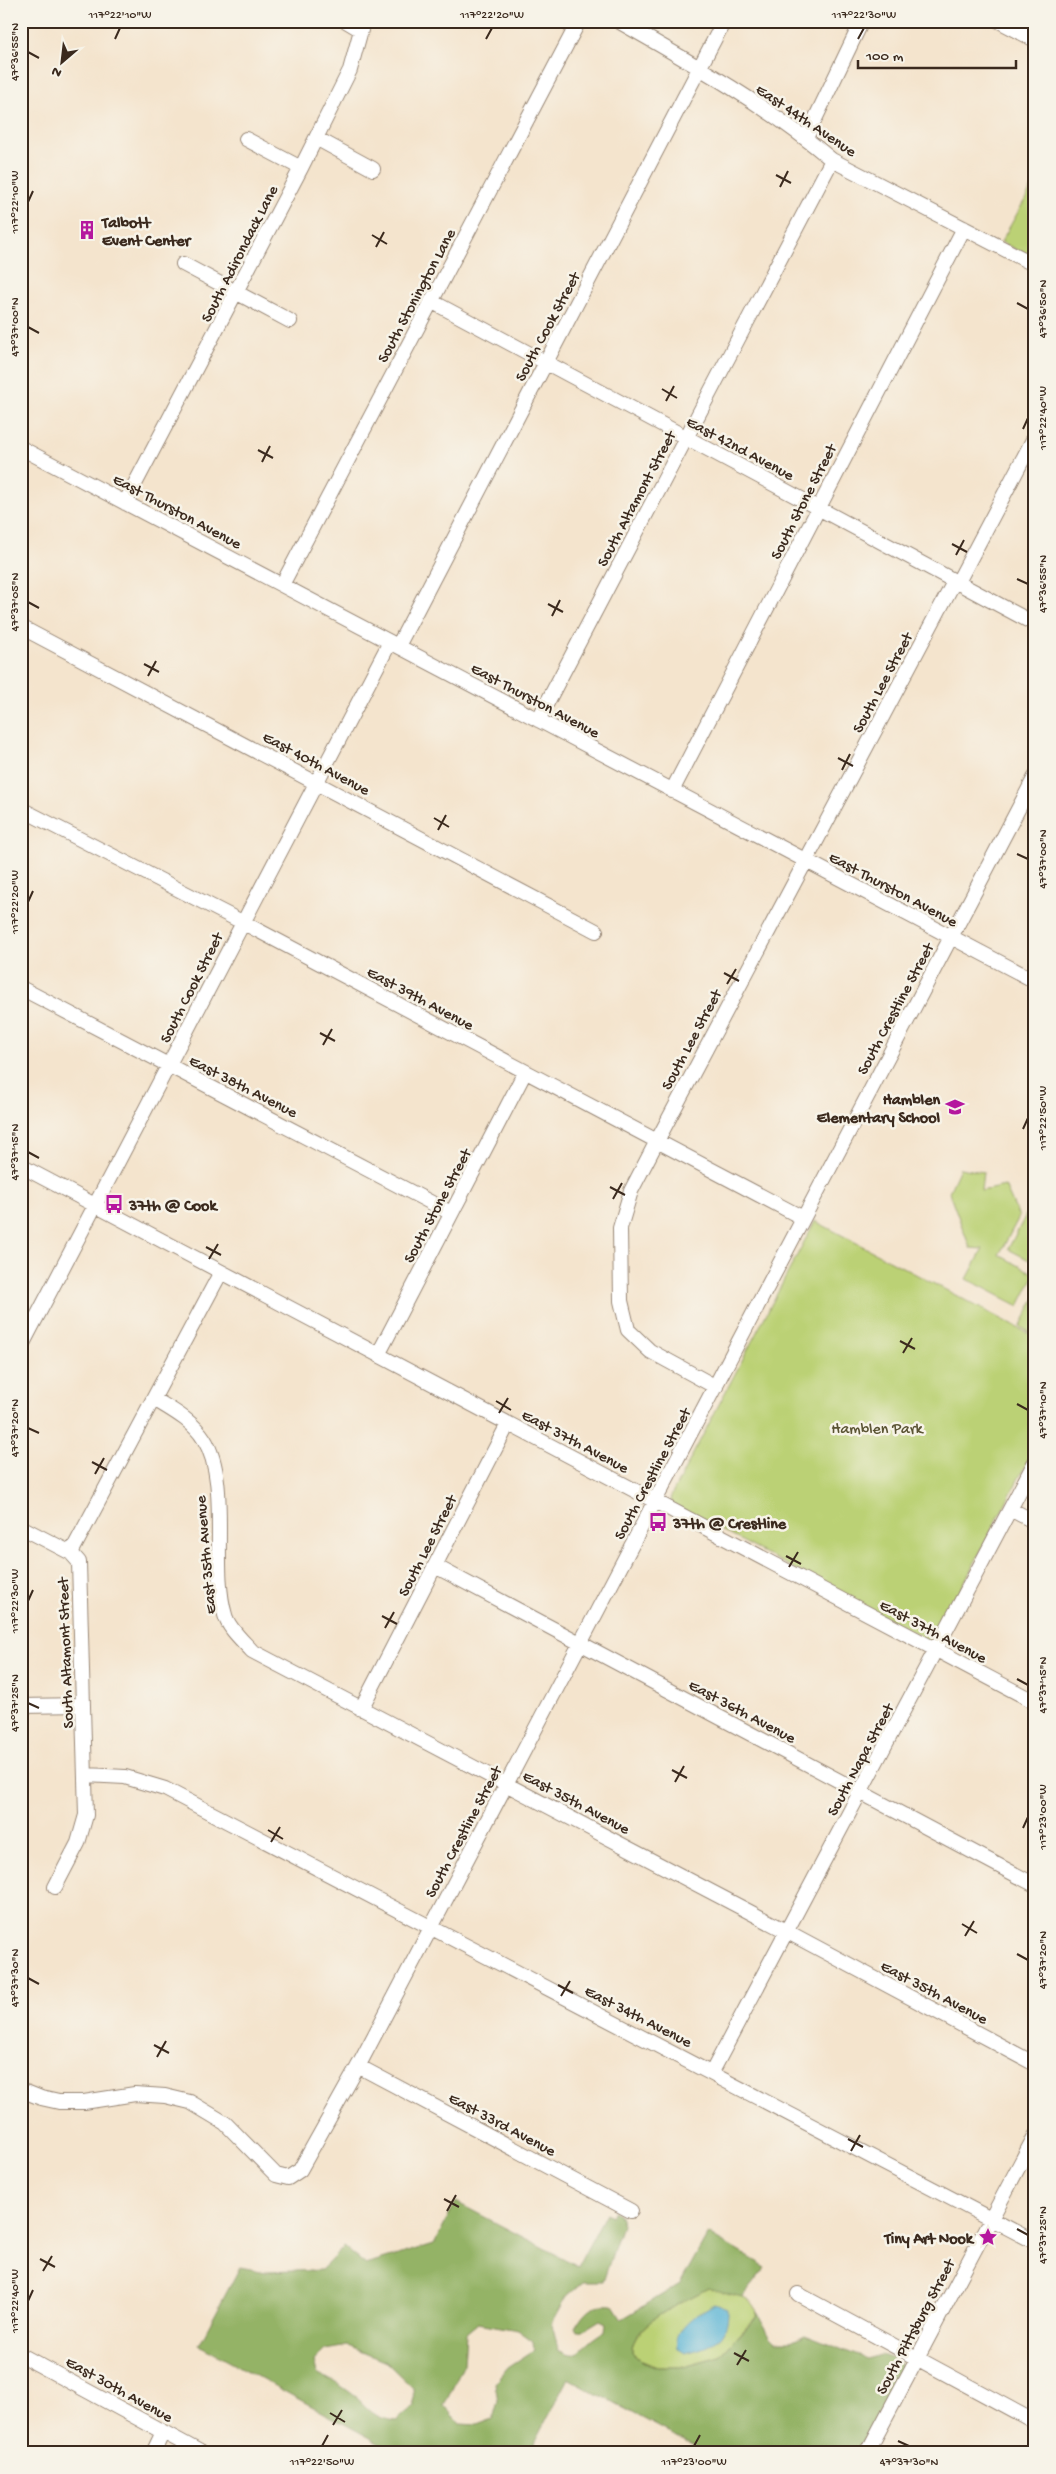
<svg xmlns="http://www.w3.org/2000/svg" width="1056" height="2474" font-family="'Gochi Hand',sans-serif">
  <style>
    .green { fill: #bbd175; stroke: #7b7e4a }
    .forest { fill: #94b366; stroke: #686e42; fill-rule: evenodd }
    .water { fill: #57b3d5; stroke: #496e7a }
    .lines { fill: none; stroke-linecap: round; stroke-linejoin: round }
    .minor-casing { stroke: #988776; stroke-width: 16 }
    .minor { stroke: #fff; stroke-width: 14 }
    .ticks { fill: none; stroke: #3b2a1e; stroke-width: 2 }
    .labels { text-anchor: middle; stroke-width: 5; stroke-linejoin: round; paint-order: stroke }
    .street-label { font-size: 16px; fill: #3b2a1e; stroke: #f7f3e8 }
    .poi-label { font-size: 16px; font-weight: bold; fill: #3b2a1e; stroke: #f7f3e8; text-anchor: start }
    .park-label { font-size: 16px; fill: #5b5434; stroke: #f7f3e8 }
    .neatline { fill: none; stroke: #3b2a1e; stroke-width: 2 }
    .ticks-label { font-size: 12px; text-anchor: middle; fill: #3b2a1e }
  </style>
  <rect width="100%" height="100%" fill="#f7f3e8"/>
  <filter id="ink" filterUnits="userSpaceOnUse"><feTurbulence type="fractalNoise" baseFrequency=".02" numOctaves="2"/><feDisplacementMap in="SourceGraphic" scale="10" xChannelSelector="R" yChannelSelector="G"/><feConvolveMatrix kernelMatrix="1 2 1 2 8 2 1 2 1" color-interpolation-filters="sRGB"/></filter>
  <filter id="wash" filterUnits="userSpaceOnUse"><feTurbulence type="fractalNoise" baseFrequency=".0096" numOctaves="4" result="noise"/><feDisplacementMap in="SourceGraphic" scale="20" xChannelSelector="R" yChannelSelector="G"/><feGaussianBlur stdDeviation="1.12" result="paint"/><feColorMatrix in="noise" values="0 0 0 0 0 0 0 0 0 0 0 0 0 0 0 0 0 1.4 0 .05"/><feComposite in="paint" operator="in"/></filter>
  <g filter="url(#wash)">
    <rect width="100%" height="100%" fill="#f4e4cd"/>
    <path class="green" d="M 1035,182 L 1035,259 L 1001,242 Z
      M 960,1168 L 983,1172 L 981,1191 L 1005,1186 L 1019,1217 L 999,1255 L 1035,1274 L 1019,1306 L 967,1279 L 983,1249 L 970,1248 L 949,1192 Z
      M 1035,1198 L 1035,1263 L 1008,1249 Z
      M 815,1221 L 1035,1337 L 1035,1447 L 937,1635 L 930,1641 L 672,1504 L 671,1496 Z
      M 1035,1298 L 1035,1335 L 1020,1327 Z
      M 708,2288 C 723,2292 762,2295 756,2317 L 720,2356 L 680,2367 L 657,2367 L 642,2361 L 632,2352 C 629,2324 686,2301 708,2288 Z"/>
    <path class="forest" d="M 456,2202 L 578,2266 L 606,2213 L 611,2216 L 614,2211 L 618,2214 L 622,2225 L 603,2282 L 583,2282 L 567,2296 L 552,2323 L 558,2349 C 577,2358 575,2355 589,2343 C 594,2338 600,2335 605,2331 L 606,2323 L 600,2320 L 582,2331 L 577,2331 L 575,2327 C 587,2308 591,2304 613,2305 L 622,2319 L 680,2284 L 708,2234 L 766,2267 L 742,2297 L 708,2288 C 686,2301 629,2324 632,2352 L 642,2361 L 657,2367 L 680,2367 L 720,2356 L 756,2318 L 757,2312 L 770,2336 L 776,2342 L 791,2342 L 805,2335 L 866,2359 L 881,2355 L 891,2358 L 900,2363 L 903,2369 L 901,2375 L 860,2453 L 707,2453 L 568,2378 L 529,2453 L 398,2453 L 199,2345 L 240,2267 L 266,2272 L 321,2270 L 344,2247 L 366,2265 L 434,2244 ZM 478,2323 L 518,2330 L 533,2341 L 534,2350 L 508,2367 L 495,2383 L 498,2401 L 493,2419 L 477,2425 L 460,2424 L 444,2406 L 464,2364 L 466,2333 ZM 348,2346 L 386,2362 L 413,2388 L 414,2406 L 396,2421 C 370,2418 369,2407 351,2393 C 341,2385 328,2379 317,2373 L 314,2361 L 325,2350 Z"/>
    <path class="water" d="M 715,2304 L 728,2309 C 729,2340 710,2347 685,2353 L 677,2348 C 674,2326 698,2313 715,2304 Z"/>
  </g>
  <g filter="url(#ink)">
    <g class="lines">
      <g class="minor-casing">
        <path id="minor" d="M 618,21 C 692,63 767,105 832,160 L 1035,265
          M 999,21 L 1035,40
          M 1027,36 L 1035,22
          M 316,138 L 373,169
          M 806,138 L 862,21
          M 246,139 L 301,168
          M 183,264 L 290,321
          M 431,301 L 1035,624
          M 21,448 L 1035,981
          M 125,503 L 301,168 L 350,70 L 361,30 L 346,21
          M 958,582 L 1035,436
          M 282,585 L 579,21
          M 21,627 L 596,931
          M 398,646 L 724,21
          M 538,720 L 832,160
          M 672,791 L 964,228
          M 21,809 L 242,922 L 803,1218
          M 21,988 L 451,1213
          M 21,1166 L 1035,1702
          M 21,1347 L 390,642
          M 378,1355 L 525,1072
          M 716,1387 L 650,1351 L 628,1330 L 621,1301 L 620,1228 L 631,1191 L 657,1141 L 955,580
          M 154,1399 C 172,1410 193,1421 204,1439 C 231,1482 210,1565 225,1615 C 228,1628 243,1641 252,1651 L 786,1931 L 1035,2064
          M 1010,1509 L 1035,1522
          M 21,1527 L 71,1553
          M 435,1566 L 1035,1885
          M 21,1706 L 83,1705
          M 361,1709 L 508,1424
          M 86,1775 L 125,1777 L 165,1789 L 1035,2242
          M 55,1887 L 78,1843 L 86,1815 L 79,1562 L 71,1553 L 221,1272
          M 358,2066 L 631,2211
          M 712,2072 L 1035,1462
          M 21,2090 L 41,2098 L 59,2102 L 84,2102 L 135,2094 L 165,2096 L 190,2102 L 225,2123 L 276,2175 L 288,2178 L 300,2170 L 361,2061 L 1035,777
          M 798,2294 L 1035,2422
          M 21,2355 L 202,2453
          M 153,2453 L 163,2432
          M 867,2453 L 1035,2136"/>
      </g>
      <use href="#minor" class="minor"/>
    </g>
  </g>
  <path class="ticks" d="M 115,39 L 120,28M 486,39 L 492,28M 858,39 L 864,28M 28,52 L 39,58M 776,175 L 791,183M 780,187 L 788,171M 28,202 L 33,191M 372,235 L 387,244M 376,247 L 384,232M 1017,303 L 1028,309M 28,327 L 39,333M 662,389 L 677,398M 666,401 L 674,386M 1023,429 L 1028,418M 258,450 L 273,458M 262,462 L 270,446M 952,544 L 967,552M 956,555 L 964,540M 1017,579 L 1028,584M 28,602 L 39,608M 548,604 L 563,612M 552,616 L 560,600M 144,664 L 159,672M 148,676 L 156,661M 838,758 L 853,766M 842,770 L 850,754M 434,818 L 449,827M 438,830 L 446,815M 1017,854 L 1028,859M 28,902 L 33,891M 724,973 L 739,981M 727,984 L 736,969M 320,1033 L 335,1041M 323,1045 L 332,1029M 1023,1129 L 1028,1118M 28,1152 L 39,1158M 610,1187 L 625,1195M 613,1199 L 622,1183M 206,1247 L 221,1255M 209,1259 L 218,1244M 900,1341 L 915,1349M 903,1353 L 912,1338M 496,1401 L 511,1410M 1017,1404 L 1028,1410M 499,1413 L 508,1398M 28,1428 L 39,1433M 92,1462 L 107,1470M 95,1474 L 104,1458M 786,1556 L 801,1564M 789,1567 L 798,1552M 28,1601 L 33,1590M 382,1616 L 397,1624M 385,1628 L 394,1612M 1017,1679 L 1028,1685M 28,1703 L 39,1708M 672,1770 L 687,1778M 675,1782 L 684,1766M 1023,1828 L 1028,1817M 268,1830 L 283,1839M 271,1842 L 280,1827M 962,1924 L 977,1933M 965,1936 L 974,1921M 1017,1954 L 1028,1960M 28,1978 L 39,1984M 558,1985 L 573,1993M 561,1996 L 570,1981M 154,2045 L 169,2053M 157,2057 L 166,2041M 848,2139 L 863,2147M 851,2151 L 860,2135M 444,2199 L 459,2207M 447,2211 L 456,2195M 1017,2229 L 1028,2235M 40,2259 L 55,2267M 43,2271 L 52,2256M 28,2301 L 33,2290M 734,2353 L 749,2361M 737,2365 L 746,2350M 330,2413 L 345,2422M 333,2425 L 342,2410M 898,2441 L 909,2446M 322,2446 L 328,2435M 694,2446 L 700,2435"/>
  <defs>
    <g id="building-bare" transform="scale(1.5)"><path d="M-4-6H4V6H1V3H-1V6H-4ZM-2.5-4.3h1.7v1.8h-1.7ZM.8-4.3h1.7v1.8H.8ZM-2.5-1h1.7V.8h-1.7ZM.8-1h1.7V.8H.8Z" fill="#b5179e" stroke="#f7f3e8" stroke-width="2.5" paint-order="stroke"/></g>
    <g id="school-bare" transform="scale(1.5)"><path d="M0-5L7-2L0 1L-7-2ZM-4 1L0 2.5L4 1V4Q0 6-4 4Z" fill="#b5179e" stroke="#f7f3e8" stroke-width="2.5" paint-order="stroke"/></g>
    <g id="bus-bare" transform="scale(1.5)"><path d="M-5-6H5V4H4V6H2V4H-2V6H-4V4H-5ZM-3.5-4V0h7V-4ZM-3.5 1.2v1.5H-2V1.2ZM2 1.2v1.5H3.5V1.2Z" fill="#b5179e" stroke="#f7f3e8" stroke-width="2.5" paint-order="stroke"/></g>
    <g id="sight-bare" transform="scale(1.5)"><path d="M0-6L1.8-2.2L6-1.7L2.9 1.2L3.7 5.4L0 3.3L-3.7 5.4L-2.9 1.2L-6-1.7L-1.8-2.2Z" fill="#b5179e" stroke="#f7f3e8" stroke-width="2.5" paint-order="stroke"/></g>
  </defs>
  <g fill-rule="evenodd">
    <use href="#building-bare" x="87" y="230"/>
    <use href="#school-bare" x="955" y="1107"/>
    <use href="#bus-bare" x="114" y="1204"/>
    <use href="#bus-bare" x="658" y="1522"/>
    <use href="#sight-bare" x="988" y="2237"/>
  </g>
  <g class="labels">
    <g class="street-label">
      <text transform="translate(807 119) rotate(34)" y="6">East 44th Avenue</text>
      <text transform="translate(238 253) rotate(-63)" y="6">South Adirondack Lane</text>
      <text transform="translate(415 295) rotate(-62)" y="6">South Stonington Lane</text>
      <text transform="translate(546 326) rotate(-62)" y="6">South Cook Street</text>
      <text transform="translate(741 447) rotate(28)" y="6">East 42nd Avenue</text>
      <text transform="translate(635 498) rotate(-62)" y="6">South Altamont Street</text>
      <text transform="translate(802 501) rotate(-63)" y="6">South Stone Street</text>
      <text transform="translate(178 510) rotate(28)" y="6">East Thurston Avenue</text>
      <text transform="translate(881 682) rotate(-62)" y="6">South Lee Street</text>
      <text transform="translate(536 699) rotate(28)" y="6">East Thurston Avenue</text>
      <text transform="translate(317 762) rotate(28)" y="6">East 40th Avenue</text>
      <text transform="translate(894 888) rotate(28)" y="6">East Thurston Avenue</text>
      <text transform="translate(190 987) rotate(-63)" y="6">South Cook Street</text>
      <text transform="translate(421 997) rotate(28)" y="6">East 39th Avenue</text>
      <text transform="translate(894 1008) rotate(-62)" y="6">South Crestline Street</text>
      <text transform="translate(690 1039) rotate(-62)" y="6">South Lee Street</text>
      <text transform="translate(244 1085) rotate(27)" y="6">East 38th Avenue</text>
      <text transform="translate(436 1205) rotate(-62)" y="6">South Stone Street</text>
      <text transform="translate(576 1440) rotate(28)" y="6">East 37th Avenue</text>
      <text transform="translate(651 1473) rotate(-62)" y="6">South Crestline Street</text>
      <text transform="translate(426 1545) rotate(-63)" y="6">South Lee Street</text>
      <text transform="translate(204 1555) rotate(-95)" y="6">East 35th Avenue</text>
      <text transform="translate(934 1630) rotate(28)" y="6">East 37th Avenue</text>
      <text transform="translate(64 1653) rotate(-92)" y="6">South Altamont Street</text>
      <text transform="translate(743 1710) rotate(28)" y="6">East 36th Avenue</text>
      <text transform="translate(859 1759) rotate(-62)" y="6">South Napa Street</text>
      <text transform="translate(577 1801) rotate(28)" y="6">East 35th Avenue</text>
      <text transform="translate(462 1831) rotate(-62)" y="6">South Crestline Street</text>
      <text transform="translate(935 1991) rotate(28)" y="6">East 35th Avenue</text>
      <text transform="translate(639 2015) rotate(27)" y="6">East 34th Avenue</text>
      <text transform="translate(503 2123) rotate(28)" y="6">East 33rd Avenue</text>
      <text transform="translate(914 2326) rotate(-62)" y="6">South Pittsburg Street</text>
      <text transform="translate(120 2388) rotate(29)" y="6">East 30th Avenue</text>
    </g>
    <g class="poi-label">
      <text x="102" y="227">Talbott<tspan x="102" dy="18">Event Center</tspan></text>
      <text x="940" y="1104" text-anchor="end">Hamblen<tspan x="940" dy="18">Elementary School</tspan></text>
      <text x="129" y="1210">37th @ Cook</text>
      <text x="673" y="1528">37th @ Crestline</text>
      <text x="973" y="2243" text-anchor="end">Tiny Art Nook</text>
    </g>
    <g class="park-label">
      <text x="877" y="1433">Hamblen Park</text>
    </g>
  </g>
  <rect width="1056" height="2474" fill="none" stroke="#f7f3e8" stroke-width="55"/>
  <g transform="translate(62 62) rotate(208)" stroke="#f7f3e8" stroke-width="4" paint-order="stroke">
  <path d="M0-4L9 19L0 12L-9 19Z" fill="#3b2a1e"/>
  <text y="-8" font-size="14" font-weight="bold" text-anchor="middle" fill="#3b2a1e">N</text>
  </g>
  <path d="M858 60v8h158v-8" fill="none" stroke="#3b2a1e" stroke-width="2.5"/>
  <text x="866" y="60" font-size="15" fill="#3b2a1e" stroke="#f7f3e8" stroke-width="4" paint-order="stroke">100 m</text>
  <rect x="28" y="28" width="1000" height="2418" class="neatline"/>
  <g class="ticks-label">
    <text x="120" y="18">117°22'10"W</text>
    <text x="492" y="18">117°22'20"W</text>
    <text x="864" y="18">117°22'30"W</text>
    <text transform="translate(14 52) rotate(-90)" y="4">47°36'55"N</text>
    <text transform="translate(14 202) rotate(-90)" y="4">117°22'10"W</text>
    <text transform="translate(1042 309) rotate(-90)" y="4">47°36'50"N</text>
    <text transform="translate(14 327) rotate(-90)" y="4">47°37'00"N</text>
    <text transform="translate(1042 418) rotate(-90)" y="4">117°22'40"W</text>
    <text transform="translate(1042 584) rotate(-90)" y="4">47°36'55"N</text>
    <text transform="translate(14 602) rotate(-90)" y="4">47°37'05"N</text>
    <text transform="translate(1042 859) rotate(-90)" y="4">47°37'00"N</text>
    <text transform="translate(14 902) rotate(-90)" y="4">117°22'20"W</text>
    <text transform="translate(1042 1118) rotate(-90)" y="4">117°22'50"W</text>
    <text transform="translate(14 1152) rotate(-90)" y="4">47°37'15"N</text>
    <text transform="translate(1042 1410) rotate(-90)" y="4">47°37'10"N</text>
    <text transform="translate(14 1428) rotate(-90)" y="4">47°37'20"N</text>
    <text transform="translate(14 1601) rotate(-90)" y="4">117°22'30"W</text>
    <text transform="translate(1042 1685) rotate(-90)" y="4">47°37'15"N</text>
    <text transform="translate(14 1703) rotate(-90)" y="4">47°37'25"N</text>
    <text transform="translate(1042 1817) rotate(-90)" y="4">117°23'00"W</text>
    <text transform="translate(1042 1960) rotate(-90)" y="4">47°37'20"N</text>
    <text transform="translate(14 1978) rotate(-90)" y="4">47°37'30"N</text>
    <text transform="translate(1042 2235) rotate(-90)" y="4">47°37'25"N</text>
    <text transform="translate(14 2301) rotate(-90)" y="4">117°22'40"W</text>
    <text x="322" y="2465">117°22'50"W</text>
    <text x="694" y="2465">117°23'00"W</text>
    <text x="909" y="2465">47°37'30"N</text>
  </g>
</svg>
